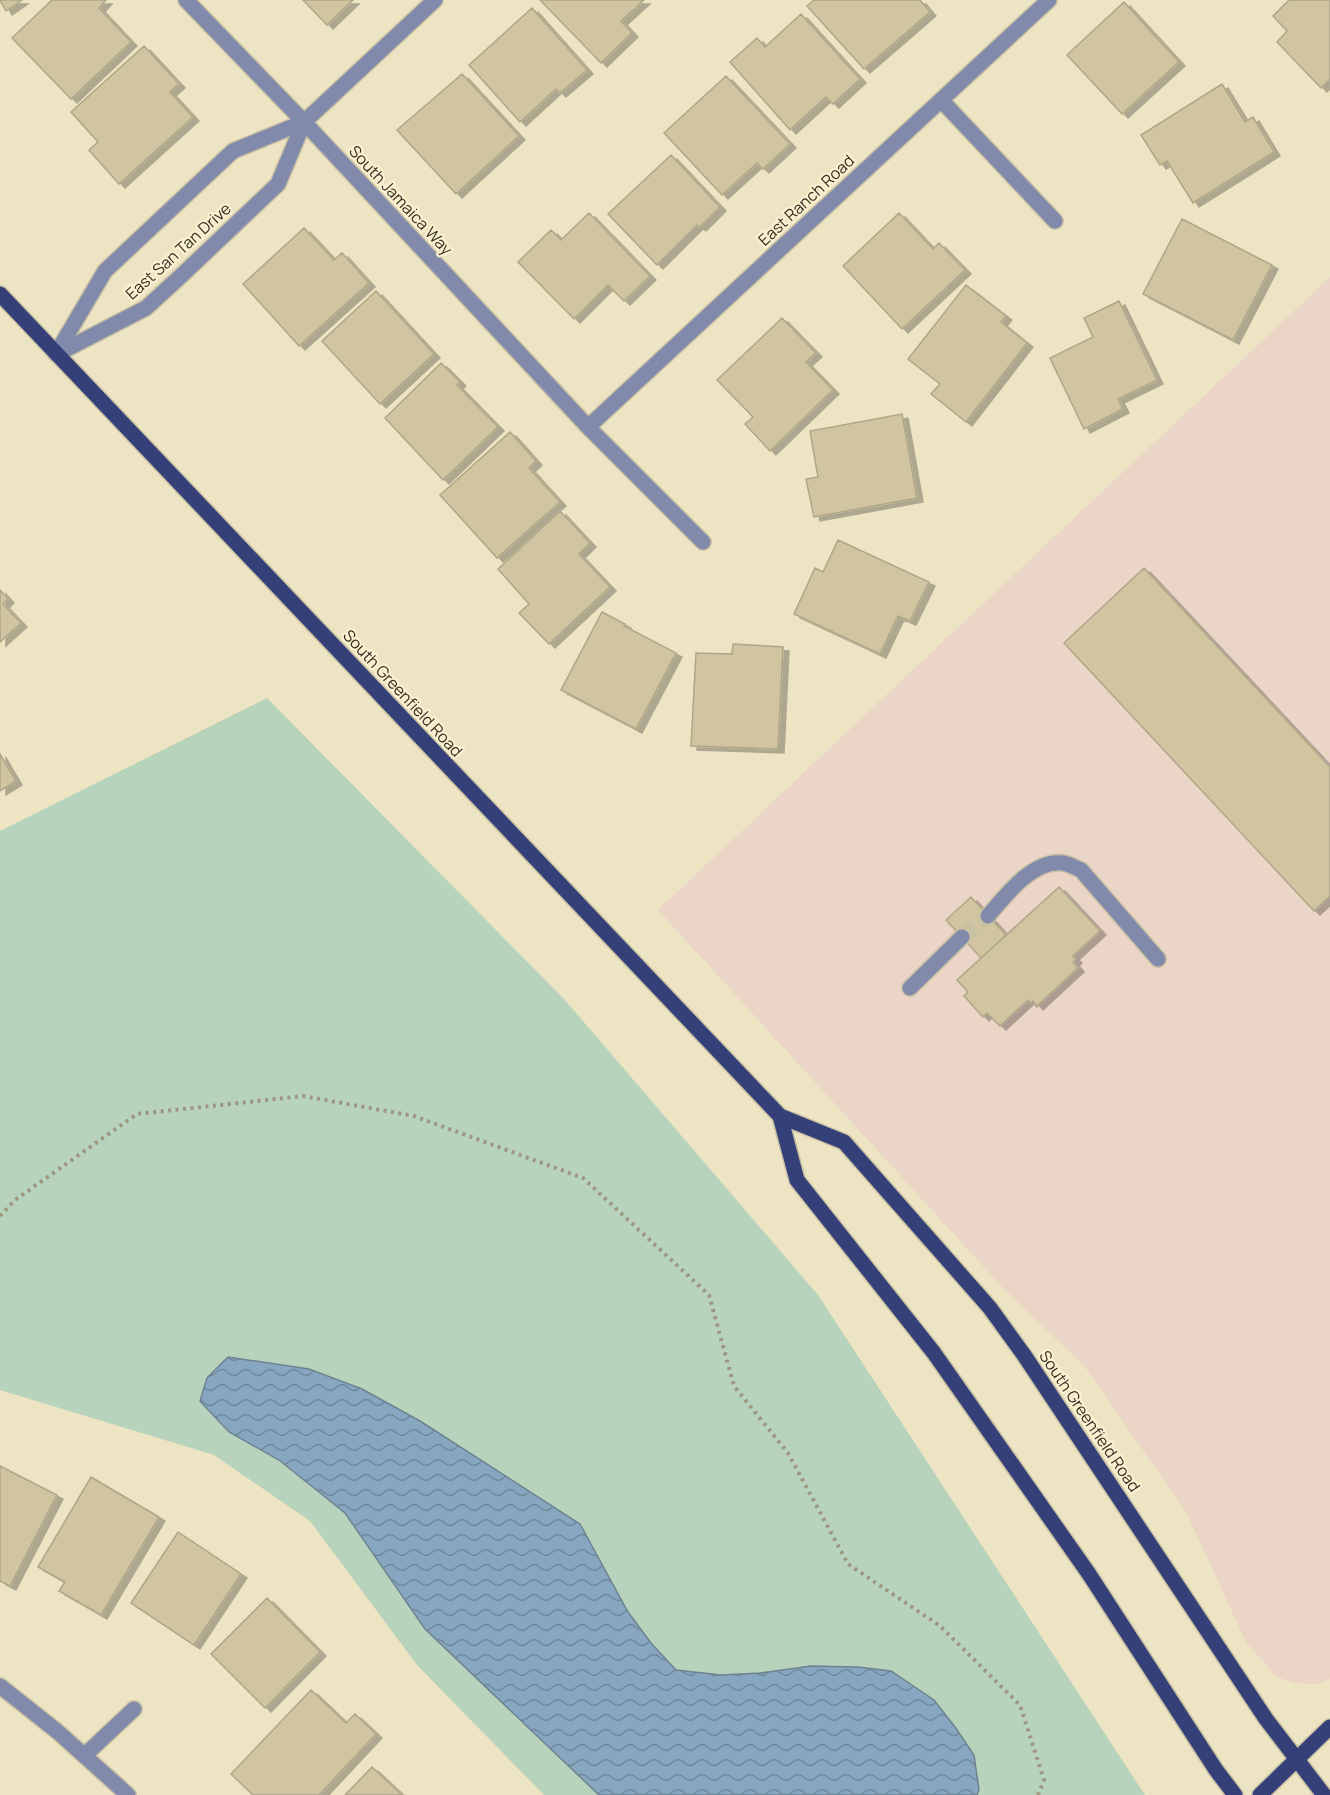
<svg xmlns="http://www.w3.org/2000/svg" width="1330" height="1795" font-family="Manrope,sans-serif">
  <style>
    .commercial { fill: #ead5c7 }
    .grass { fill: #b8d3bc }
    .water { fill: url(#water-waves); stroke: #6e8391; stroke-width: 1.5 }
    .building { fill: #d0c5a0; stroke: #afa687; stroke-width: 1.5; filter: url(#shadow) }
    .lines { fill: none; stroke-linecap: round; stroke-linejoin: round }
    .minor-tunnel { stroke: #c8c0a3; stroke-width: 15; stroke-dasharray: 15 8; stroke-linecap: butt }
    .minor-casing { stroke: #c8c0a3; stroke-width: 18 }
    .major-casing { stroke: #c8c0a3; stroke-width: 18 }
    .path { stroke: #9d967e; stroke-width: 4; stroke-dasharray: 3 4.5; stroke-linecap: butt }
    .minor { stroke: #818aab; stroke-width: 15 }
    .major { stroke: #344077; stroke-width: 15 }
    .labels { text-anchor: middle; stroke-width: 4.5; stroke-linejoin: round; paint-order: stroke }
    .street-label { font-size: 16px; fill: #322e22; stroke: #fbf1d0 }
  </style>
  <defs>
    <pattern id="water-waves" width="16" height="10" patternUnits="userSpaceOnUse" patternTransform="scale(1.5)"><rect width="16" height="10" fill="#87a7c0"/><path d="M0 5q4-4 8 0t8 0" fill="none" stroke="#6f889c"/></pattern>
    <filter id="shadow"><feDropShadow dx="6" dy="4" stdDeviation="0" flood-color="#0004"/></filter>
  </defs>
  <rect width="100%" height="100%" fill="#ede4c3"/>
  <path class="commercial" d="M 1330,277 L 1330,1679 L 1317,1684 L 1295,1683 L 1277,1677 L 1246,1642 L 1186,1512 L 1085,1367 L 1003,1288 L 658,910 Z"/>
  <path class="grass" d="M 267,698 L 564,999 L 818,1295 L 1145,1795 L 544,1795 L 417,1665 L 310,1521 L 214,1455 L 0,1390 L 0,831 Z"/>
  <path class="water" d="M 228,1357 L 309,1369 L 362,1389 L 420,1421 L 580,1524 L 628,1612 L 651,1643 L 676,1670 L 721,1675 L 760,1673 L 811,1666 L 858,1667 L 891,1671 L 934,1700 L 955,1727 L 974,1755 L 979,1790 L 977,1795 L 599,1795 L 425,1629 L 345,1513 L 279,1460 L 229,1432 L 200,1401 L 207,1378 Z"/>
  <path class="building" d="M 0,0 L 22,0 L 6,11 Z
    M 52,0 L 106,0 L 99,8 L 131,42 L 71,99 L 12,38 Z
    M 303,0 L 353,0 L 327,25 Z
    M 540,0 L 644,0 L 621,21 L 632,33 L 601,63 Z
    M 814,0 L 920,0 L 930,12 L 864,69 L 807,6 Z
    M 1289,0 L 1330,0 L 1330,79 L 1321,88 L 1277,42 L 1287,31 L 1273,16 Z
    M 1124,2 L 1179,62 L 1122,114 L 1067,55 Z
    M 532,8 L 587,70 L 560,93 L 556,89 L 520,122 L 469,65 Z
    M 801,14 L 860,79 L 833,104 L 826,97 L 790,130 L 730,62 L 757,38 L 765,47 Z
    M 144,46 L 179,84 L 170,92 L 193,117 L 119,184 L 89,150 L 98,142 L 71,112 Z
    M 462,74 L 519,136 L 456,194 L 397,130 Z
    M 726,76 L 790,144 L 763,169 L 757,163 L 722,195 L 664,133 Z
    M 1222,84 L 1245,122 L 1253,117 L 1274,152 L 1193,203 L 1167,161 L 1160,165 L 1141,135 Z
    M 671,155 L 720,207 L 700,227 L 697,225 L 657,265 L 608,214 Z
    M 589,213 L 650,276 L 624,301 L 608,285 L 574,319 L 518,262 L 551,230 L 561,240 Z
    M 899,213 L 933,249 L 939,243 L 965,270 L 902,329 L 843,266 Z
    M 1182,219 L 1272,265 L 1233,340 L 1143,294 Z
    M 304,228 L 334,260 L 342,253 L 369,283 L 299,346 L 243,284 Z
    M 966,285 L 1006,316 L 1001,322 L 1027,343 L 966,422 L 931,394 L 940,384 L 908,359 Z
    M 376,291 L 434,354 L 380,404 L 322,341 Z
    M 1119,301 L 1157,380 L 1118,399 L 1123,409 L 1084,429 L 1050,358 L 1093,337 L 1084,318 Z
    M 782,318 L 816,353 L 806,362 L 833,390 L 770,451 L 745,424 L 753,417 L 717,380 Z
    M 441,363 L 460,382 L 457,385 L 498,427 L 443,480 L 385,418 Z
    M 902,414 L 917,498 L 814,517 L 806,479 L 818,477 L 810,431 Z
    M 510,432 L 536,461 L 529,468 L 560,502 L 497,558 L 440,495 Z
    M 560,511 L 590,543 L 579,554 L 610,587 L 549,644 L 519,613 L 529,604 L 498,569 Z
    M 838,540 L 929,582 L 910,621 L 898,616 L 880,654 L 794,614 L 815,568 L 823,572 Z
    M 1144,568 L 1330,767 L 1330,896 L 1314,911 L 1064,643 Z
    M 0,590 L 8,599 L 3,604 L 21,623 L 0,642 Z
    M 602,612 L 625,624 L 624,626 L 676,653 L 636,729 L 561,690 Z
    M 733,644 L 783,647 L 778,749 L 691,746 L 696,653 L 732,654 Z
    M 0,754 L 16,781 L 0,791 Z
    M 1059,887 L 1100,931 L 1073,956 L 1076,959 L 1073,962 L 1078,968 L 1037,1006 L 1033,1001 L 1031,1003 L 1028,1000 L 1000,1026 L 987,1013 L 983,1017 L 964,996 L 968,992 L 957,980 Z
    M 971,897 L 1006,935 L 981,958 L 946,920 Z
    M 0,1466 L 57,1495 L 10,1586 L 0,1581 Z
    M 91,1477 L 159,1517 L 101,1615 L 59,1591 L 65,1582 L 38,1567 Z
    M 178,1532 L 241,1574 L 194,1645 L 131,1603 Z
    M 267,1598 L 320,1652 L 265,1708 L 211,1654 Z
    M 311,1690 L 346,1723 L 355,1714 L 376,1734 L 319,1795 L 253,1795 L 231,1774 Z
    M 372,1767 L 402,1795 L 345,1795 Z"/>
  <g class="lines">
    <path class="minor-tunnel" d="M 962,937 L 988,916"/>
    <g class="minor-casing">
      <path id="minor" d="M 186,0 L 304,122 L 588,427 L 703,542
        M 941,100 L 1055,221
        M 56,354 L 105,271 L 233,151 L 304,122 L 435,0
        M 57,354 L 146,308 L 182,275 L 278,184 L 304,122
        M 588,427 L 1049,0
        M 988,916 C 1005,896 1033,859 1063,863 C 1069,864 1076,868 1081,870 L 1158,959
        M 910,988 L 962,937
        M 0,1686 L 58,1732 L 128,1795
        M 85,1755 L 134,1709"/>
    </g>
    <g class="major-casing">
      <path id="major" d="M 0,294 L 780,1116 L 844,1142 L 990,1308 L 1024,1355 L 1266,1719 L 1324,1795
        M 780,1116 L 797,1180 L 934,1353 L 1089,1574 L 1216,1770 L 1235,1795
        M 1260,1795 L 1330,1727"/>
    </g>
    <path class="path" d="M 0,1216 L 15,1200 L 137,1114 L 303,1096 L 414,1116 L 583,1178 L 709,1295 L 734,1386 L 788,1453 L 848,1564 L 940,1626 L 1020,1705 L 1044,1780 L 1038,1795"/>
    <use href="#minor" class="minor"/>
    <use href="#major" class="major"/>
  </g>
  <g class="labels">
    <g class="street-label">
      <text transform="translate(401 200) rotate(47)" y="6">South Jamaica Way</text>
      <text transform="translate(806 200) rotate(-43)" y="6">East Ranch Road</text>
      <text transform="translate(178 251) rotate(-42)" y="6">East San Tan Drive</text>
      <text transform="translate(403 693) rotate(47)" y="6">South Greenfield Road</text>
      <text transform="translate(1090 1421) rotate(56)" y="6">South Greenfield Road</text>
    </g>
  </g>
</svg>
